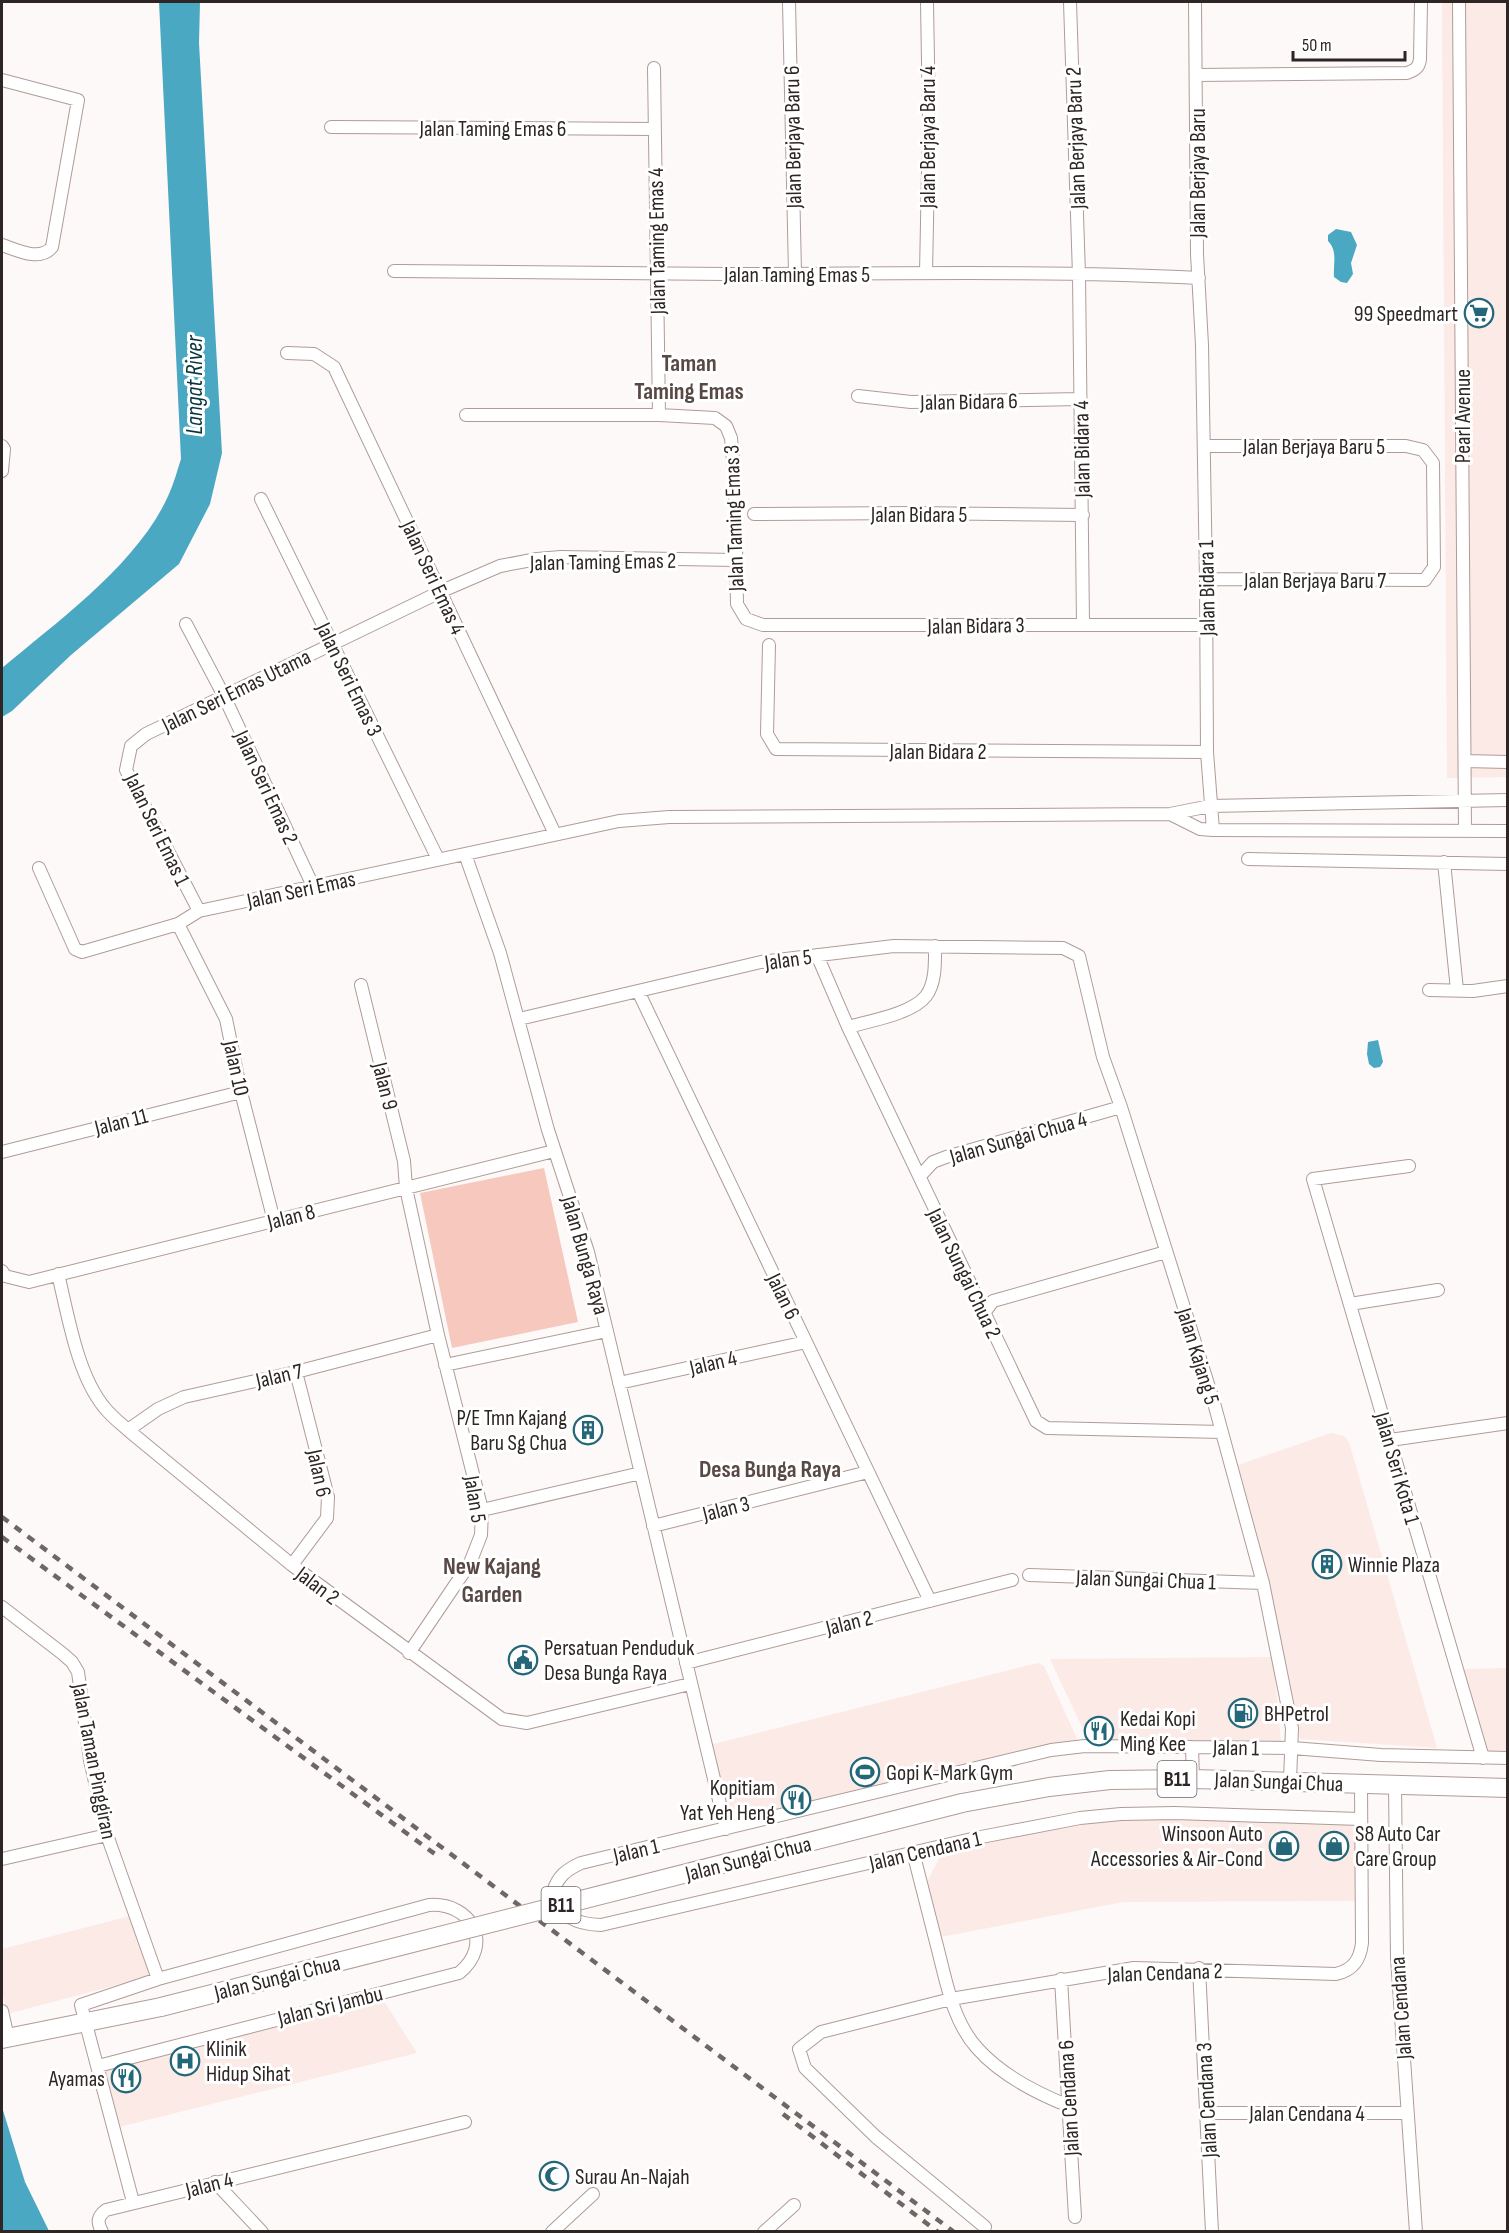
<svg xmlns="http://www.w3.org/2000/svg" width="1509" height="2233" font-family="'Sofia Sans Condensed',sans-serif">
  <style>
    .built { fill: #fbeae6 }
    .green { fill: #f7c8be }
    .water { fill: #4aa8c2 }
    .lines { fill: none; stroke-linecap: round; stroke-linejoin: round }
    .street-casing { stroke: #af9c98; stroke-width: 14 }
    .primary-casing { stroke: #af9c98; stroke-width: 20 }
    .street { stroke: #fff; stroke-width: 12 }
    .primary { stroke: #fff; stroke-width: 18 }
    .rail { stroke: #6d6765; stroke-width: 4.5; stroke-dasharray: 8 8; stroke-linecap: butt }
    .primary-bridge-casing { stroke: #af9c98; stroke-width: 20; stroke-linecap: butt }
    .primary-bridge { stroke: #fff; stroke-width: 18 }
    .labels { text-anchor: middle; stroke-width: 6; stroke-linejoin: round; paint-order: stroke }
    .shield { fill: #fff; stroke: #6c6766; stroke-width: 1.5 }
    .shield-label { font-size: 21px; font-weight: bold; fill: #2d2624 }
    .street-label { font-size: 22px; fill: #2d2624; stroke: #fff }
    .poi-label { font-size: 22px; fill: #2d2624; stroke: #fff; text-anchor: start }
    .neighbourhood-label { font-size: 24px; font-weight: bold; fill: #594945; stroke: #fff }
    .water-label { font-size: 24px; font-style: italic; fill: #06343f; stroke: #fff }
  </style>
  <rect width="100%" height="100%" fill="#fdf9f8"/>
  <path class="built" d="M 1442,2 L 1507,2 L 1507,777 L 1447,778 Z
    M 1331,1433 L 1344,1436 L 1349,1442 L 1437,1748 L 1300,1739 L 1272,1599 L 1238,1465 Z
    M 1273,1657 L 1281,1742 L 1088,1740 L 1050,1659 Z
    M 1038,1663 L 1044,1666 L 1078,1741 L 1050,1744 L 730,1823 L 710,1745 Z
    M 1507,1668 L 1507,1752 L 1487,1752 L 1462,1669 Z
    M 1129,1819 L 1355,1824 L 1356,1901 L 1123,1902 L 941,1937 L 927,1882 L 943,1851 L 1081,1824 Z
    M 130,1916 L 151,1976 L 7,2014 L 2,1990 L 2,1949 Z
    M 382,1998 L 417,2053 L 119,2127 L 105,2070 Z"/>
  <path class="green" d="M 544,1168 L 578,1322 L 452,1348 L 420,1193 Z"/>
  <path class="water" d="M 159,2 L 200,2 L 199,43 L 222,453 L 210,504 L 179,564 L 71,655 L 12,711 L 2,717 L 2,668 C 58,621 139,563 169,494 C 174,483 177,471 181,459 Z
    M 1336,229 L 1351,232 L 1357,245 L 1351,263 L 1353,274 L 1347,283 L 1341,282 L 1334,277 C 1333,264 1338,251 1328,241 L 1328,235 Z
    M 1378,1040 L 1383,1062 L 1380,1067 L 1374,1068 L 1369,1064 L 1367,1054 L 1368,1042 Z
    M 2,2107 L 25,2182 L 49,2231 L 2,2231 Z"/>
  <g class="lines">
    <g class="street-casing">
      <path id="street" d="M 789,2 L 795,273
        M 1070,2 L 1079,275 L 1083,624
        M 1195,2 L 1197,254 L 1202,345 L 1206,579 L 1207,752 L 1213,830
        M 1459,2 L 1465,830
        M 654,68 L 659,415
        M 1196,75 L 1407,73 C 1415,70 1419,68 1420,59 L 1421,2
        M 2,80 L 78,100 L 52,247 C 40,262 17,250 2,245
        M 331,127 L 655,129
        M 394,271 C 505,272 616,274 726,274 C 884,274 1042,270 1199,278
        M 926,273 L 929,122 L 927,2
        M 287,353 L 314,354 L 334,367 L 555,834
        M 858,396 L 911,402 L 1080,399
        M 466,415 L 659,415 L 715,418 L 726,426 L 731,438 L 735,483 L 737,604 L 746,619 L 763,625 L 1206,625
        M 2,446 L 4,449 L 2,471
        M 1204,446 L 1406,446 L 1423,450 L 1433,463 L 1434,567 L 1425,580 L 1206,579
        M 261,499 L 438,859
        M 754,514 L 914,513 L 1083,515
        M 186,624 L 224,696 L 313,886
        M 769,645 L 767,734 L 776,749 L 1207,752
        M 1465,761 L 1508,762
        M 1170,814 L 1200,829 L 1213,830 L 1508,831
        M 465,854 L 500,953 L 548,1130 L 588,1252 L 726,1829
        M 1248,859 L 1508,864
        M 1444,862 L 1457,990
        M 39,868 L 75,949 L 82,952 L 178,924 L 199,911 L 619,821 L 669,817 L 1170,814 L 1210,806 L 1508,800
        M 199,911 L 126,770 L 131,746 L 146,734 L 442,591 L 500,566 L 537,559 L 561,557 L 735,560
        M 178,924 L 226,1019 L 241,1092 L 274,1221
        M 817,955 L 848,1027 L 1036,1421 L 1047,1428 L 1222,1432
        M 361,985 L 404,1161 L 406,1188 L 438,1335 L 482,1510 L 481,1535 L 470,1563 L 409,1653
        M 1429,990 L 1473,991 L 1508,986
        M 638,991 L 930,1601
        M 519,1019 L 761,962 L 894,946 L 1063,948 L 1079,956 L 1103,1057 L 1121,1107 L 1214,1403 L 1263,1583 L 1292,1728 L 1290,1781
        M 848,1027 C 869,1021 912,1014 926,996 C 936,983 935,962 935,946
        M 2,1152 L 241,1092
        M 1409,1166 L 1313,1179 L 1483,1758
        M 920,1176 L 933,1162 L 946,1157 L 1121,1107
        M 2,1271 L 5,1276 L 29,1282 L 554,1151
        M 58,1274 C 68,1315 77,1374 104,1407 C 111,1416 120,1423 128,1430 L 292,1565 L 502,1719 L 527,1723 L 690,1684
        M 1350,1304 L 1438,1290
        M 984,1313 L 993,1301 L 1166,1252
        M 445,1365 L 607,1331
        M 619,1383 L 806,1342
        M 128,1430 L 158,1409 L 184,1397 L 296,1372 L 438,1335
        M 1390,1440 L 1508,1423
        M 482,1510 L 641,1473
        M 653,1526 L 868,1472
        M 292,1565 L 327,1518 L 328,1497 L 296,1372
        M 1029,1575 L 1263,1583
        M 2,1607 L 63,1654 L 72,1662 L 78,1672 L 90,1760 L 107,1835 L 158,1979
        M 686,1663 L 1012,1580
        M 1192,1747 L 1193,1779
        M 1395,1785 L 1397,1958 L 1416,2232
        M 1360,1819 L 1175,1813 L 1121,1814 L 1080,1818 L 976,1838 L 601,1925 C 574,1924 562,1917 553,1892 C 558,1876 566,1870 581,1863 L 1051,1750 L 1085,1746 L 1292,1748 L 1381,1755 L 1508,1758
        M 913,1852 C 921,1883 929,1915 937,1946 C 946,1980 952,2020 977,2048 C 1001,2075 1036,2093 1069,2106
        M 2,1859 L 107,1835
        M 1199,1968 L 1212,2232
        M 1061,1979 L 1075,2217
        M 2,2011 L 8,2038
        M 98,2066 L 459,1973 C 494,1945 472,1902 429,1905 L 158,1979 L 81,2005 L 133,2202
        M 1207,2113 L 1407,2113
        M 215,2182 L 262,2232
        M 985,2227 L 876,2137 L 805,2068 L 799,2049 L 821,2032 L 951,1999 L 1134,1968 L 1336,1974 C 1353,1970 1360,1960 1362,1943 L 1361,1784
        M 102,2232 C 97,2222 97,2217 106,2210 L 465,2122
        M 552,2232 L 593,2194
        M 764,2232 L 794,2205"/>
    </g>
    <g class="primary-casing">
      <path id="primary" d="M 962,1803 L 1049,1787 L 1110,1780 L 1193,1779 L 1508,1788
        M 2,2039 L 161,2007"/>
    </g>
    <use href="#street" class="street"/>
    <use href="#primary" class="primary"/>
    <path class="rail" d="M 2,1517 L 954,2232
      M 2,1537 L 439,1857
      M 783,2114 L 938,2232"/>
    <g class="primary-bridge-casing">
      <path id="primary-bridge" d="M 161,2007 L 962,1803"/>
    </g>
    <use href="#primary-bridge" class="primary-bridge"/>
  </g>
  <defs>
    <g id="supermarket-ring" transform="scale(1.5)"><circle r="9.5" fill="#fff" stroke="#246779" stroke-width="1.5"/><path d="M-6-5.5h2.5l.6 2H6L4.5 2H-2.5L-4.4-4H-6ZM-1.5 3.2a1.3 1.3 0 1 0 .1 0ZM3 3.2a1.3 1.3 0 1 0 .1 0Z" fill="#246779"/></g>
    <g id="building-ring" transform="scale(1.5)"><circle r="9.5" fill="#fff" stroke="#246779" stroke-width="1.5"/><path d="M-4-6H4V6H1V3H-1V6H-4ZM-2.5-4.3h1.7v1.8h-1.7ZM.8-4.3h1.7v1.8H.8ZM-2.5-1h1.7V.8h-1.7ZM.8-1h1.7V.8H.8Z" fill="#246779"/></g>
    <g id="civic-ring" transform="scale(1.5)"><circle r="9.5" fill="#fff" stroke="#246779" stroke-width="1.5"/><path d="M-.6-6.5H3V-4.5H.6V-3L4-1V1h2V6H-6V1h2V-1L-.6-3ZM-1.2 2.5V6h2.4V2.5Z" fill="#246779"/></g>
    <g id="fuel-ring" transform="scale(1.5)"><circle r="9.5" fill="#fff" stroke="#246779" stroke-width="1.5"/><path d="M-5.5-6h7V0h2V4h1.3V-2.5L3-4.5l.8-.8L6-3V5H2.5V1h-1V6h-7ZM-4.2-4.7v3.2H.2V-4.7Z" fill="#246779"/></g>
    <g id="restaurant-ring" transform="scale(1.5)"><circle r="9.5" fill="#fff" stroke="#246779" stroke-width="1.5"/><path d="M-5-6h1v4h1v-4h1v4h1v-4h1v5L-1.5 .5V6h-2V.5L-5-1ZM5-6V6H3V1.5H1.5Q1.5-4 5-6Z" fill="#246779"/></g>
    <g id="stadium-ring" transform="scale(1.5)"><circle r="9.5" fill="#fff" stroke="#246779" stroke-width="1.5"/><path d="M0-5a6.5 5 0 1 0 0 10a6.5 5 0 1 0 0-10ZM-3.5-1.8h7v3.6h-7Z" fill="#246779"/></g>
    <g id="shop-ring" transform="scale(1.5)"><circle r="9.5" fill="#fff" stroke="#246779" stroke-width="1.5"/><path d="M-5-2.5h2.3a2.7 3.5 0 0 1 5.4 0H5L5.5 6h-11ZM-1.5-2.5h3a1.5 2.3 0 0 0-3 0Z" fill="#246779"/></g>
    <g id="hospital-ring" transform="scale(1.5)"><circle r="9.5" fill="#fff" stroke="#246779" stroke-width="1.5"/><path d="M-5-5h3v3.5h4V-5h3V5h-3V1.5h-4V5h-3Z" fill="#246779"/></g>
    <g id="mosque-ring" transform="scale(1.5)"><circle r="9.5" fill="#fff" stroke="#246779" stroke-width="1.5"/><path d="M3.5-4.9A6 6 0 1 0 3.5 4.9A5 5 0 1 1 3.5-4.9Z" fill="#246779"/></g>
  </defs>
  <g fill-rule="evenodd">
    <use href="#supermarket-ring" x="1479" y="313"/>
    <use href="#building-ring" x="588" y="1430"/>
    <use href="#building-ring" x="1327" y="1564"/>
    <use href="#civic-ring" x="523" y="1660"/>
    <use href="#fuel-ring" x="1243" y="1713"/>
    <use href="#restaurant-ring" x="1099" y="1731"/>
    <use href="#stadium-ring" x="865" y="1772"/>
    <use href="#restaurant-ring" x="796" y="1800"/>
    <use href="#shop-ring" x="1284" y="1846"/>
    <use href="#shop-ring" x="1334" y="1846"/>
    <use href="#hospital-ring" x="185" y="2061"/>
    <use href="#restaurant-ring" x="126" y="2078"/>
    <use href="#mosque-ring" x="554" y="2176"/>
  </g>
  <g class="labels">
    <g class="shield">
      <rect x="1157.5" y="1761" width="39" height="36" rx="4.5"/>
      <rect x="541.5" y="1887" width="39" height="36" rx="4.5"/>
    </g>
    <g class="shield-label">
      <text x="1177" y="1786">B11</text>
      <text x="561" y="1912">B11</text>
    </g>
    <g class="street-label">
      <text x="493" y="136">Jalan Taming Emas 6</text>
      <text transform="translate(792 137) rotate(-91)" y="8">Jalan Berjaya Baru 6</text>
      <text transform="translate(927 137) rotate(-90)" y="8">Jalan Berjaya Baru 4</text>
      <text transform="translate(1075 138) rotate(-92)" y="8">Jalan Berjaya Baru 2</text>
      <text transform="translate(1197 173) rotate(-90)" y="8">Jalan Berjaya Baru</text>
      <text transform="translate(656 241) rotate(-91)" y="8">Jalan Taming Emas 4</text>
      <text x="797" y="282">Jalan Taming Emas 5</text>
      <text transform="translate(969 401) rotate(-1)" y="8">Jalan Bidara 6</text>
      <text transform="translate(1462 416) rotate(-90)" y="8">Pearl Avenue</text>
      <text x="1314" y="454">Jalan Berjaya Baru 5</text>
      <text transform="translate(1081 449) rotate(-91)" y="8">Jalan Bidara 4</text>
      <text x="919" y="522">Jalan Bidara 5</text>
      <text transform="translate(733 518) rotate(-92)" y="8">Jalan Taming Emas 3</text>
      <text transform="translate(603 561) rotate(-1)" y="8">Jalan Taming Emas 2</text>
      <text transform="translate(434 577) rotate(65)" y="8">Jalan Seri Emas 4</text>
      <text x="1315" y="588">Jalan Berjaya Baru 7</text>
      <text transform="translate(1206 588) rotate(-91)" y="8">Jalan Bidara 1</text>
      <text transform="translate(976 625) rotate(-1)" y="8">Jalan Bidara 3</text>
      <text transform="translate(350 679) rotate(64)" y="8">Jalan Seri Emas 3</text>
      <text transform="translate(236 690) rotate(-26)" y="8">Jalan Seri Emas Utama</text>
      <text x="938" y="759">Jalan Bidara 2</text>
      <text transform="translate(267 787) rotate(65)" y="8">Jalan Seri Emas 2</text>
      <text transform="translate(158 829) rotate(64)" y="8">Jalan Seri Emas 1</text>
      <text transform="translate(301 889) rotate(-12)" y="8">Jalan Seri Emas</text>
      <text transform="translate(788 959) rotate(-8)" y="8">Jalan 5</text>
      <text transform="translate(237 1068) rotate(78)" y="8">Jalan 10</text>
      <text transform="translate(386 1086) rotate(76)" y="8">Jalan 9</text>
      <text transform="translate(121 1121) rotate(-14)" y="8">Jalan 11</text>
      <text transform="translate(1018 1137) rotate(-16)" y="8">Jalan Sungai Chua 4</text>
      <text transform="translate(291 1216) rotate(-14)" y="8">Jalan 8</text>
      <text transform="translate(586 1255) rotate(74)" y="8">Jalan Bunga Raya</text>
      <text transform="translate(965 1273) rotate(64)" y="8">Jalan Sungai Chua 2</text>
      <text transform="translate(784 1296) rotate(64)" y="8">Jalan 6</text>
      <text transform="translate(1199 1356) rotate(73)" y="8">Jalan Kajang 5</text>
      <text transform="translate(713 1362) rotate(-13)" y="8">Jalan 4</text>
      <text transform="translate(279 1375) rotate(-13)" y="8">Jalan 7</text>
      <text transform="translate(1398 1468) rotate(74)" y="8">Jalan Seri Kota 1</text>
      <text transform="translate(320 1473) rotate(78)" y="8">Jalan 6</text>
      <text transform="translate(476 1499) rotate(81)" y="8">Jalan 5</text>
      <text transform="translate(726 1508) rotate(-14)" y="8">Jalan 3</text>
      <text transform="translate(1146 1579) rotate(2)" y="8">Jalan Sungai Chua 1</text>
      <text transform="translate(318 1585) rotate(37)" y="8">Jalan 2</text>
      <text transform="translate(849 1622) rotate(-14)" y="8">Jalan 2</text>
      <text transform="translate(1236 1747) rotate(1)" y="8">Jalan 1</text>
      <text transform="translate(95 1761) rotate(79)" y="8">Jalan Taman Pinggiran</text>
      <text transform="translate(1279 1781) rotate(2)" y="8">Jalan Sungai Chua</text>
      <text transform="translate(636 1850) rotate(-13)" y="8">Jalan 1</text>
      <text transform="translate(925 1850) rotate(-13)" y="8">Jalan Cendana 1</text>
      <text transform="translate(748 1858) rotate(-14)" y="8">Jalan Sungai Chua</text>
      <text transform="translate(1165 1972) rotate(-2)" y="8">Jalan Cendana 2</text>
      <text transform="translate(277 1977) rotate(-14)" y="8">Jalan Sungai Chua</text>
      <text transform="translate(330 2005) rotate(-14)" y="8">Jalan Sri Jambu</text>
      <text transform="translate(1400 2008) rotate(-94)" y="8">Jalan Cendana</text>
      <text transform="translate(1068 2098) rotate(-93)" y="8">Jalan Cendana 6</text>
      <text transform="translate(1206 2100) rotate(-93)" y="8">Jalan Cendana 3</text>
      <text x="1307" y="2121">Jalan Cendana 4</text>
      <text transform="translate(209 2184) rotate(-14)" y="8">Jalan 4</text>
    </g>
    <g class="poi-label">
      <text x="1458" y="321" text-anchor="end">99 Speedmart</text>
      <text x="567" y="1425" text-anchor="end">P/E Tmn Kajang<tspan x="567" dy="25">Baru Sg Chua</tspan></text>
      <text x="1348" y="1572">Winnie Plaza</text>
      <text x="544" y="1655">Persatuan Penduduk<tspan x="544" dy="25">Desa Bunga Raya</tspan></text>
      <text x="1264" y="1721">BHPetrol</text>
      <text x="1120" y="1726">Kedai Kopi<tspan x="1120" dy="25">Ming Kee</tspan></text>
      <text x="886" y="1780">Gopi K-Mark Gym</text>
      <text x="775" y="1795" text-anchor="end">Kopitiam<tspan x="775" dy="25">Yat Yeh Heng</tspan></text>
      <text x="1263" y="1841" text-anchor="end">Winsoon Auto<tspan x="1263" dy="25">Accessories &amp; Air-Cond</tspan></text>
      <text x="1355" y="1841">S8 Auto Car<tspan x="1355" dy="25">Care Group</tspan></text>
      <text x="206" y="2056">Klinik<tspan x="206" dy="25">Hidup Sihat</tspan></text>
      <text x="105" y="2086" text-anchor="end">Ayamas</text>
      <text x="575" y="2184">Surau An-Najah</text>
    </g>
    <g class="neighbourhood-label">
      <text x="689" y="371">Taman<tspan x="689" dy="28">Taming Emas</tspan></text>
      <text x="770" y="1477">Desa Bunga Raya</text>
      <text x="492" y="1574">New Kajang<tspan x="492" dy="28">Garden</tspan></text>
    </g>
    <g class="water-label">
      <text transform="translate(194 385) rotate(-90)" y="8">Langat River</text>
    </g>
  </g>
  <rect width="1509" height="2233" fill="none" stroke="#2d2624" stroke-width="6"/>
  <path d="M1293 51v9h112v-9" fill="none" stroke="#2d2624" stroke-width="3"/>
  <text x="1302" y="51" font-size="18" fill="#2d2624" stroke="#ffffff" stroke-width="4.5" paint-order="stroke">50 m</text>
</svg>
